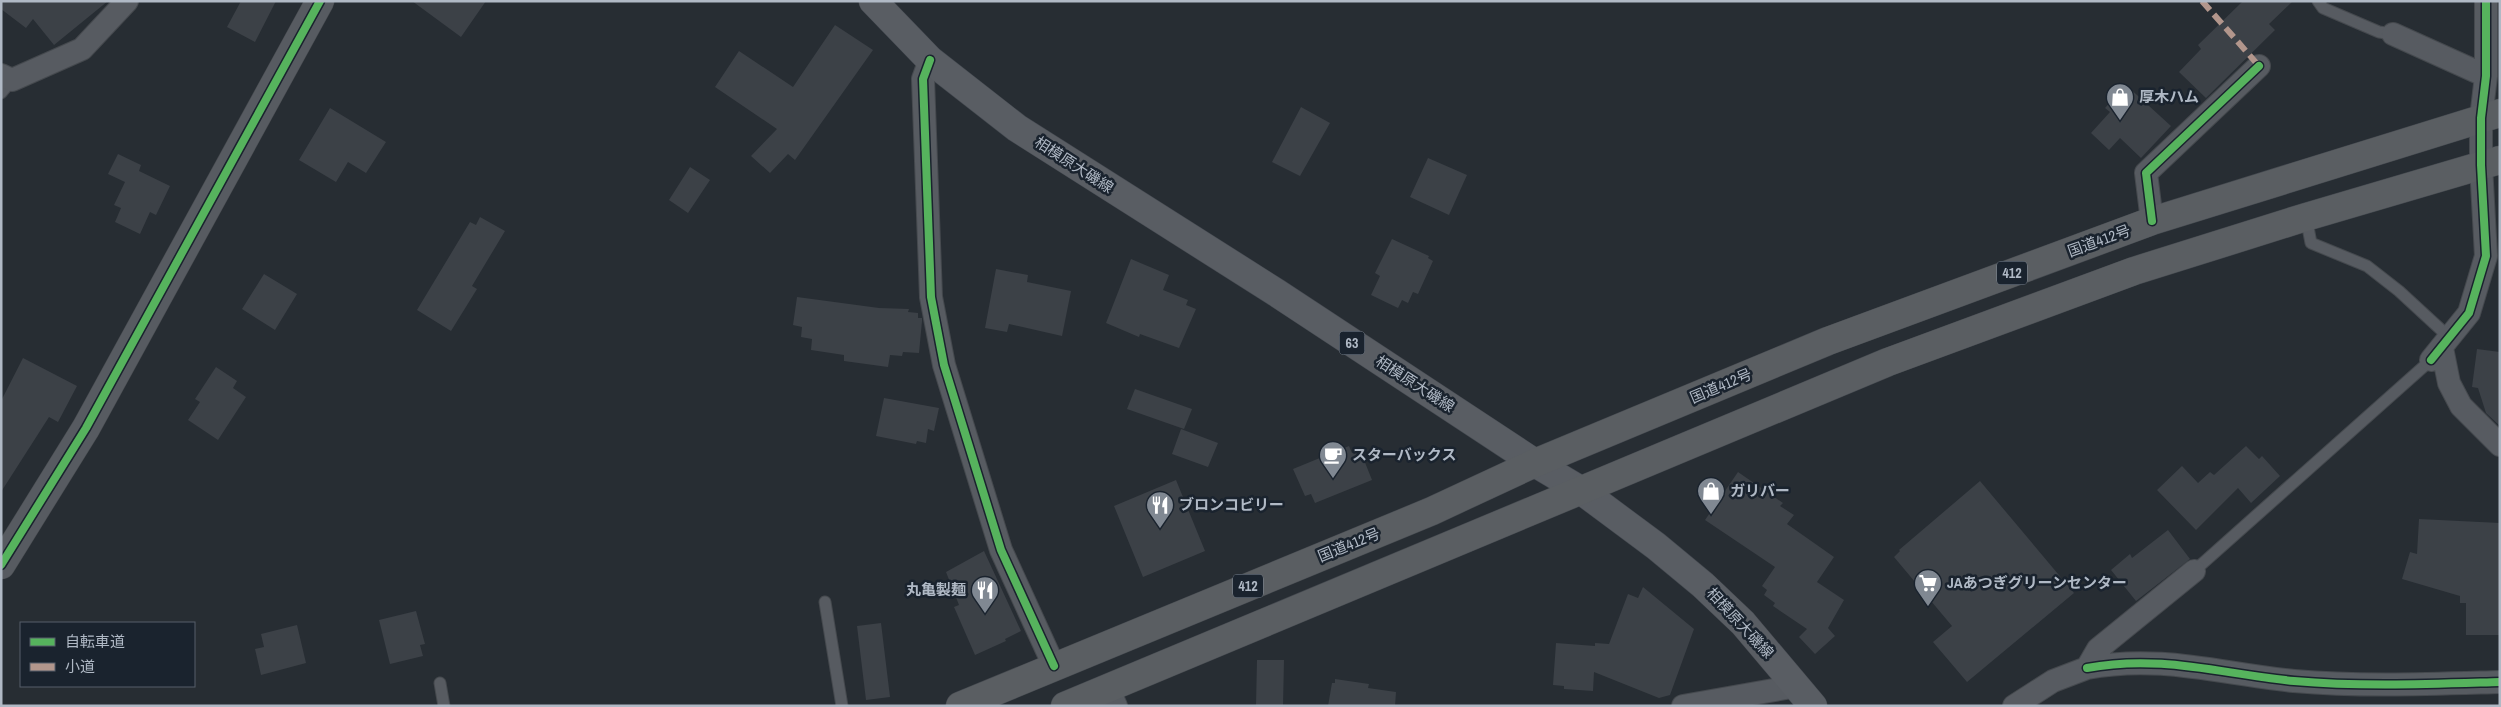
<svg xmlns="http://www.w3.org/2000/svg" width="2501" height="707" font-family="'Archivo Narrow','Noto Sans JP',sans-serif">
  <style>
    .building { fill: #3c4147 }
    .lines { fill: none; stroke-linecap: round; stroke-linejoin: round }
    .service-casing { stroke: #45494e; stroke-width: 13 }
    .minor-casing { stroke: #45494e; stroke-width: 24 }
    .tertiary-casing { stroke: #45494e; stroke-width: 29 }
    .primary-casing { stroke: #444950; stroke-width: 29 }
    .trunk-casing { stroke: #44494f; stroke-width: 29 }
    .service { stroke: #575b61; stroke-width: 11 }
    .minor { stroke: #575b61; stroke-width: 22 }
    .tertiary { stroke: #575b61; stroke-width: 28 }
    .primary { stroke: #595d63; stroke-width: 28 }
    .trunk { stroke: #5a5e62; stroke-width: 28 }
    .quiet { stroke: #b2968c; stroke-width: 6; stroke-dasharray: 12 6; stroke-linecap: butt }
    .cycleway-casing { stroke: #1a232e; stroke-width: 11 }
    .cycleway { stroke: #56b35d; stroke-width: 8 }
    .labels { text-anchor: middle; stroke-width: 5; stroke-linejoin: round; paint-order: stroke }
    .shield { fill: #1a232e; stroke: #838c98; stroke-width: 1 }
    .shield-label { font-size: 14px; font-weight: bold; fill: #b0b9c5 }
    .poi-label { font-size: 15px; font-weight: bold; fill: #b0b9c5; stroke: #1a232e; text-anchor: start }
    .street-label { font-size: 15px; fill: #b0b9c5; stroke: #1a232e }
  </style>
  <rect width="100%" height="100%" fill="#272d33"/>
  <path class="building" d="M 1,1 L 108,1 L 54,45 L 33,19 L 26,28 L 1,9 Z
    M 241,1 L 276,1 L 255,42 L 227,27 Z
    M 412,1 L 486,1 L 461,37 Z
    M 2243,1 L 2293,1 L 2269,24 L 2275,30 L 2206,98 L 2179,72 L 2201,49 L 2198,45 Z
    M 835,25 L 873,50 L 795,160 L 788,154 L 770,173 L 751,156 L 777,129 L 715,87 L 739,51 L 793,87 Z
    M 2126,85 L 2171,126 L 2141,158 L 2120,138 L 2109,150 L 2091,133 L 2110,112 L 2105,108 Z
    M 1301,107 L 1330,123 L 1300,176 L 1272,162 Z
    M 330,108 L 386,142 L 366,173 L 348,162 L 336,182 L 299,160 Z
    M 118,154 L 141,165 L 139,171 L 170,186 L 156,215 L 150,212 L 140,234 L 115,222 L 121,208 L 114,205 L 125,182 L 108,174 Z
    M 1428,158 L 1467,175 L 1449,215 L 1410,197 Z
    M 690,167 L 710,180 L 688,213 L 669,200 Z
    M 480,217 L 505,231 L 472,286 L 477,289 L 451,331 L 417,310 L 470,222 L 476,225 Z
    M 1392,239 L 1429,256 L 1428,258 L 1433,261 L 1418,294 L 1413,292 L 1408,303 L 1402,300 L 1398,308 L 1371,295 L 1380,276 L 1375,273 Z
    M 1131,259 L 1169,275 L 1163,290 L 1188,300 L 1186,305 L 1196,309 L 1179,348 L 1140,334 L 1139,337 L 1106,323 Z
    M 996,269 L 1028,275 L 1027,282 L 1071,291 L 1062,336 L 1009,324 L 1007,332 L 985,328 Z
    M 264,274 L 297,294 L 275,330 L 242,309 Z
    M 797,297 L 879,308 L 909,309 L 908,312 L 918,313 L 918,318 L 922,318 L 922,321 L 919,353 L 903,352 L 902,356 L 890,355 L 888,367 L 844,361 L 844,355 L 811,350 L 812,339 L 801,337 L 802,327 L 793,325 Z
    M 2477,349 L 2500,352 L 2500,426 L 2486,413 L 2478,388 L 2472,387 Z
    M 23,358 L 77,386 L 58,422 L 49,417 L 1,492 L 1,401 Z
    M 216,367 L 237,381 L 233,388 L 246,397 L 218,440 L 188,420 L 200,402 L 195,399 Z
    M 1135,389 L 1192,409 L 1184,429 L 1127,409 Z
    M 884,398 L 939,408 L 934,431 L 928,429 L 926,443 L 917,441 L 916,444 L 876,436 Z
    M 1181,429 L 1218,443 L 1208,467 L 1172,454 Z
    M 1349,446 L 1352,453 L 1360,450 L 1372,480 L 1315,503 L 1311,494 L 1305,496 L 1293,469 Z
    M 2246,446 L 2259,459 L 2262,456 L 2280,476 L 2251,503 L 2238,488 L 2196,530 L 2157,490 L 2182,466 L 2198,483 L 2210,472 L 2214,475 Z
    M 1738,472 L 1783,503 L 1780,506 L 1794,515 L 1787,524 L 1834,557 L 1817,582 L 1844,600 L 1828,628 L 1835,636 L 1815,654 L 1799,637 L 1807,629 L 1773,606 L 1775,603 L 1764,595 L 1767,590 L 1762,586 L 1775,567 L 1705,520 Z
    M 1176,480 L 1205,551 L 1143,577 L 1114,506 Z
    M 1980,481 L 2074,593 L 1967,682 L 1933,642 L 1952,626 L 1894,557 L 1900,551 L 1899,550 Z
    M 2419,519 L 2500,523 L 2500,635 L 2466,635 L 2466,603 L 2460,603 L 2460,596 L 2402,579 L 2410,552 L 2417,554 Z
    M 2168,530 L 2190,559 L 2136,601 L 2111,570 L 2130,554 L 2132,558 Z
    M 984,551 L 1021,631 L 1005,639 L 1006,641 L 975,655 L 954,607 L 959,605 L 946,572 Z
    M 1643,587 L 1694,629 L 1670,695 L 1659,698 L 1594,672 L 1593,691 L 1564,689 L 1564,686 L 1553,685 L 1556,643 L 1595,646 L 1595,643 L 1609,644 L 1628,594 L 1638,598 Z
    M 416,611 L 425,644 L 420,645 L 423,656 L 390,664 L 379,620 Z
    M 881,623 L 890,697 L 866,700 L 857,626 Z
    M 297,625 L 306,663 L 261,675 L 255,649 L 264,647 L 261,634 Z
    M 1257,660 L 1284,660 L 1283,706 L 1256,706 Z
    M 1335,679 L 1369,684 L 1368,688 L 1396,692 L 1395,706 L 1328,706 L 1332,683 L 1335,683 Z"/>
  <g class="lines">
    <g class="service-casing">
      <path id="service" d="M 2318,1 L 2323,8 L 2379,32 L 2393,34
        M 1,93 L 12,80
        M 2306,217 L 2311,243 L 2367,266 L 2399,291 L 2450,338
        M 2194,571 L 2431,360
        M 825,602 L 842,706
        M 440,683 L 444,706"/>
    </g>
    <g class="minor-casing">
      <path id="minor" d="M 2393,34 L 2486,76
        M 930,60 L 923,79 L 931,297 L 944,365 L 1001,550 L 1054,666
        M 1,75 L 12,80 L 82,49 L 127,1
        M 2152,221 L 2146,173 L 2259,66
        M 2442,348 L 2449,383 L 2461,406 L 2500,445
        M 2431,360 L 2469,313 L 2486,256 L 2481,165 L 2481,118 L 2486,76 L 2486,1
        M 2087,668 C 2161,654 2221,674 2294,681 C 2362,687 2432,684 2500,682
        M 1108,688 L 1116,706
        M 1683,706 L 1797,686
        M 2014,706 L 2053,681 L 2087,668 L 2098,649 L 2194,571"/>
    </g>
    <g class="tertiary-casing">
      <path id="tertiary" d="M 1,565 L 86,428 L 320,1"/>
    </g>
    <g class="primary-casing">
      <path id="primary" d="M 873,1 L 930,60 L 1017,128 L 1277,293 L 1535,463 L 1582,491 L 1656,546 L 1703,585 L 1743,623 L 1813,706"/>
    </g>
    <g class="trunk-casing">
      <path id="trunk" d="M 960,706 L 1432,511 L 1535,463 L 1828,341 L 2152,221 L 2500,113
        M 1065,706 L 1888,362 L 2134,271 L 2306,217 L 2500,160"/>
    </g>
    <use href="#service" class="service"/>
    <use href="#minor" class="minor"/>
    <use href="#tertiary" class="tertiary"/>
    <use href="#primary" class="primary"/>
    <use href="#trunk" class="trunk"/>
    <path class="quiet" d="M 2202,1 L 2259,66"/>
    <g class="cycleway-casing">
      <path id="cycleway" d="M 930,60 L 923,79 L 931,297 L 944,365 L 1001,550 L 1054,666
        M 2152,221 L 2146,173 L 2259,66
        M 2431,360 L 2469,313 L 2486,256 L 2481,165 L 2481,118 L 2486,76 L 2486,1
        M 1,565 L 86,428 L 320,1
        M 2087,668 C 2161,654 2221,674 2294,681 C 2362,687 2432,684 2500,682"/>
    </g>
    <use href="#cycleway" class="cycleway"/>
  </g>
  <defs>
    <g id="shop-pin" transform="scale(1.4375)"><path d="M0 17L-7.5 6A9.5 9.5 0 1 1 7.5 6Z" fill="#808892" stroke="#1a232e"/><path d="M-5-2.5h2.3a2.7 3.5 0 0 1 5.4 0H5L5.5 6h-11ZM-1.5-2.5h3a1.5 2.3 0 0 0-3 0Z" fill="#fff"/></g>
    <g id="cafe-pin" transform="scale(1.4375)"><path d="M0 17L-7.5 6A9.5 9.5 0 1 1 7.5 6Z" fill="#808892" stroke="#1a232e"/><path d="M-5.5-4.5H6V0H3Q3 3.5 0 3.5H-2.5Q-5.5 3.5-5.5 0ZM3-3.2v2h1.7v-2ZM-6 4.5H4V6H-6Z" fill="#fff"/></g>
    <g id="restaurant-pin" transform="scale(1.4375)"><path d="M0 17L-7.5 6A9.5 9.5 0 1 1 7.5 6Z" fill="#808892" stroke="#1a232e"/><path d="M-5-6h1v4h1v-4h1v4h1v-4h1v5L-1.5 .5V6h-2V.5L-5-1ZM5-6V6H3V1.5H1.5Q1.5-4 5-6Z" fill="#fff"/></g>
    <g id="supermarket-pin" transform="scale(1.4375)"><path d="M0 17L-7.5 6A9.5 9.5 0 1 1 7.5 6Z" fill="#808892" stroke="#1a232e"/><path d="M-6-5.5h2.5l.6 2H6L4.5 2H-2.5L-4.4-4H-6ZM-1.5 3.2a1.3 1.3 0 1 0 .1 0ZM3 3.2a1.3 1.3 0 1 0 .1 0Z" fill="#fff"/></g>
  </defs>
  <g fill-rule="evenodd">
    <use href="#shop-pin" x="2120" y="97"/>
    <use href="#cafe-pin" x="1333" y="455"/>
    <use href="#shop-pin" x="1711" y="491"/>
    <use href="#restaurant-pin" x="1160" y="505"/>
    <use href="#supermarket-pin" x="1928" y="583"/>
    <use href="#restaurant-pin" x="985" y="590"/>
  </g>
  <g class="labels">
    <g class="shield">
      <rect x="1997" y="261.5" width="30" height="23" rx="4"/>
      <rect x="1339.5" y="331.5" width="25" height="23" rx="4"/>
      <rect x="1233" y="574.5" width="30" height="23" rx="4"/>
    </g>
    <g class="shield-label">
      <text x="2012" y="278">412</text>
      <text x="1352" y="348">63</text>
      <text x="1248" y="591">412</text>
    </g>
    <g class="poi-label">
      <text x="2139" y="102">厚木ハム</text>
      <text x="1352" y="460">スターバックス</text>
      <text x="1730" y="496">ガリバー</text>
      <text x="1179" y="510">ブロンコビリー</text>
      <text x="1947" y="588">JAあつぎグリーンセンター</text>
      <text x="966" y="595" text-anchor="end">丸亀製麺</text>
    </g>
    <g class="street-label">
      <text transform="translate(1074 165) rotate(33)" y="5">相模原大磯線</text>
      <text transform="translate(2099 241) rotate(-20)" y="5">国道412号</text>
      <text transform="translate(1415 384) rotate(33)" y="5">相模原大磯線</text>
      <text transform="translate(1721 386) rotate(-23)" y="5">国道412号</text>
      <text transform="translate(1349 545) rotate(-22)" y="5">国道412号</text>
      <text transform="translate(1740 623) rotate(47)" y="5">相模原大磯線</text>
    </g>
  </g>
  <rect width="2501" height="707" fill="none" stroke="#b0b9c5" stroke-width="5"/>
  <rect x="20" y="622" width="175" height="65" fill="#1a232e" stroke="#565f6a"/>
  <rect x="30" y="638" width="25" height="8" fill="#56b35d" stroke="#565f6a"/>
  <text x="65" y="647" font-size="15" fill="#b0b9c5">自転車道</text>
  <rect x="30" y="663" width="25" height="8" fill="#b2968c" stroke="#565f6a"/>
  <text x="65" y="672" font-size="15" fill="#b0b9c5">小道</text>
</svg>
